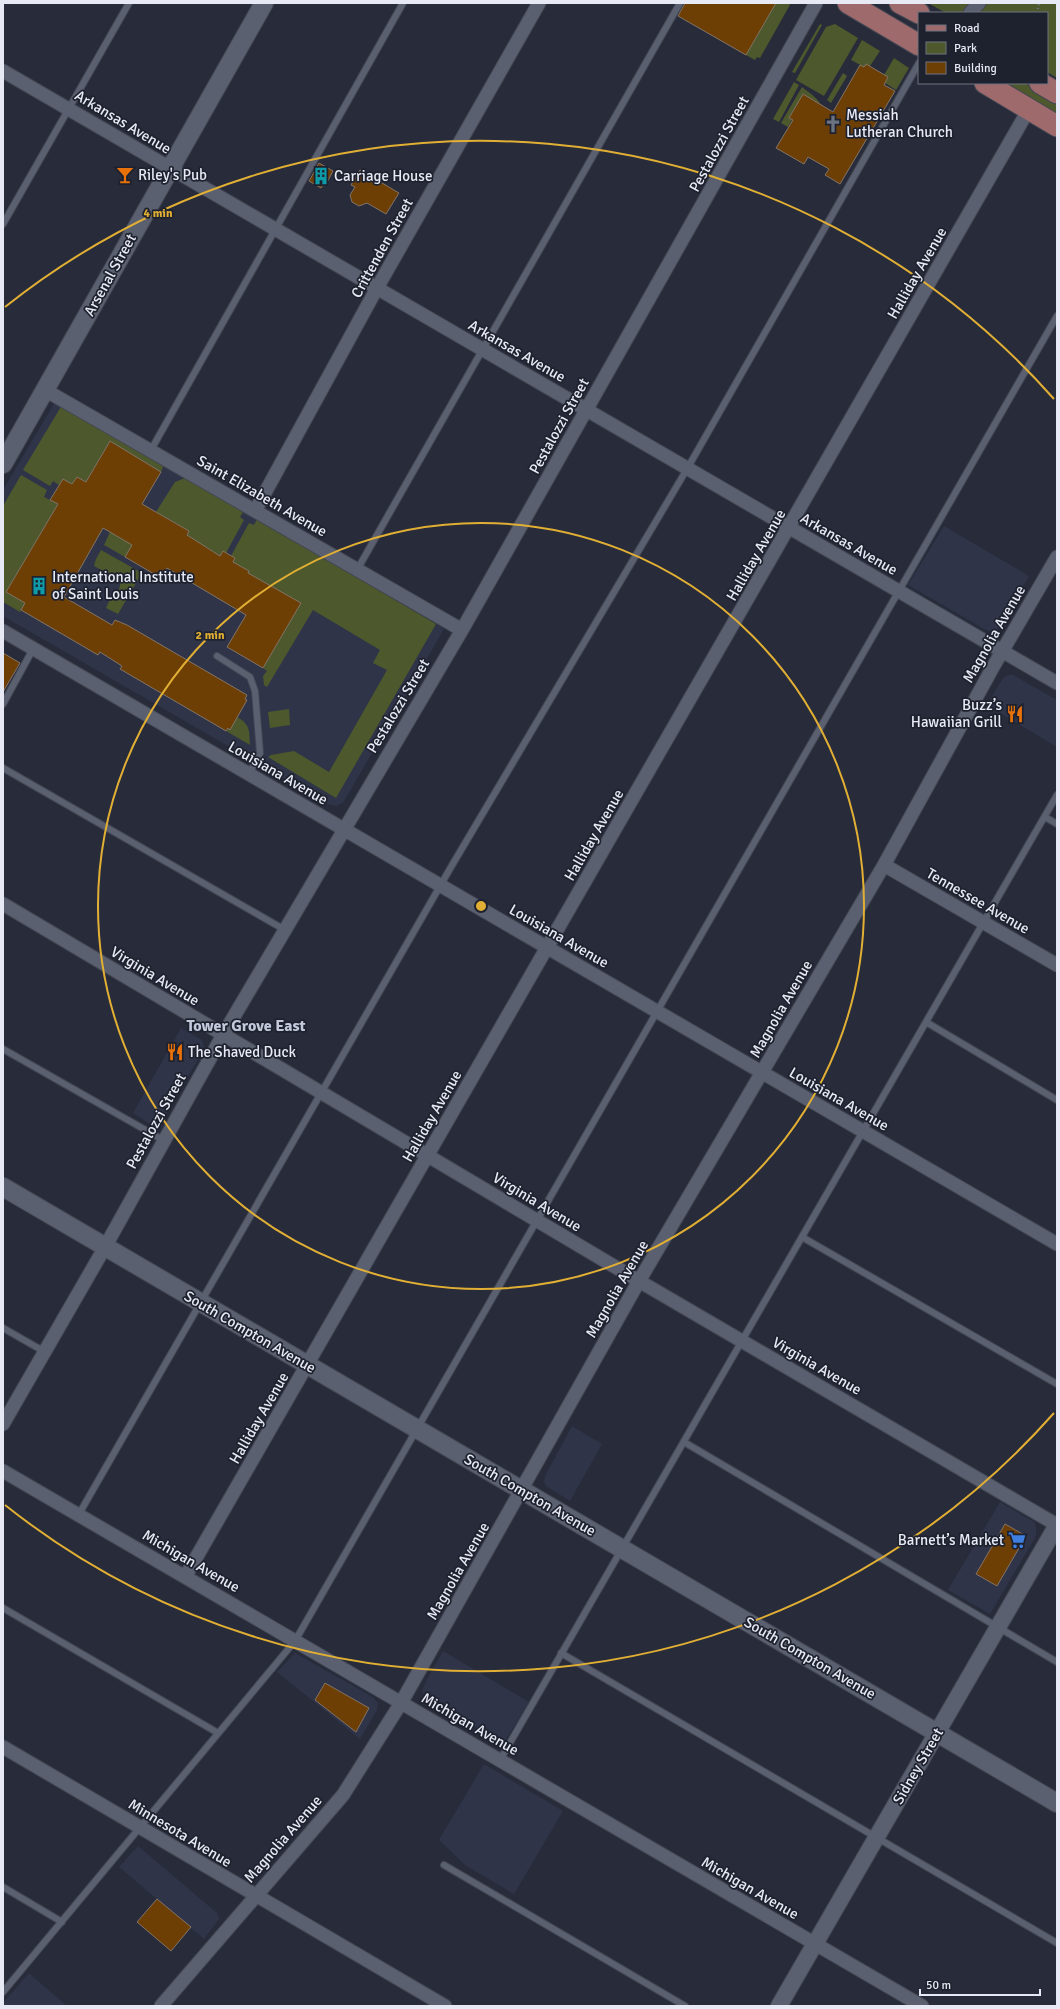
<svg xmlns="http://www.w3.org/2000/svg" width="1060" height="2009" font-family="Signika,sans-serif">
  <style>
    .built { fill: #2f3448 }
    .green { fill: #4d592c }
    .building { fill: #6e3f05; stroke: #827467 }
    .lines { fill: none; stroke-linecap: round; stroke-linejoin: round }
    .service-casing { stroke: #444754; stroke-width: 8 }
    .minor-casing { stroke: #444754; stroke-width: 15 }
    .tertiary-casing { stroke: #444754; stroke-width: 18 }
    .secondary-casing { stroke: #444754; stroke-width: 20 }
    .primary-casing { stroke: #444754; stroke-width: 23 }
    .path { stroke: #717481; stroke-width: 2.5; stroke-dasharray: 1 3; stroke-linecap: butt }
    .service { stroke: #5b6070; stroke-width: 6 }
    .minor { stroke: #5b6070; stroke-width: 13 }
    .tertiary { stroke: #5b6070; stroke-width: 16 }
    .secondary { stroke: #5b6070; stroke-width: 18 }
    .primary { stroke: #9f6a6b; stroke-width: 21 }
    .ring { fill: none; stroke: #e1af34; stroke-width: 2 }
    .labels { text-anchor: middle; stroke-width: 3.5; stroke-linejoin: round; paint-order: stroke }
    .poi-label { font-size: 15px; fill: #e7eaf4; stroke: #1e222f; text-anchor: start }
    .street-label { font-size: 15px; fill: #e7eaf4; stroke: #1e222f }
    .neighbourhood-label { font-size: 16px; font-weight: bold; fill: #c3c8db; stroke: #1e222f }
    .centre { fill: #e1af34; stroke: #1e222f; stroke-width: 2 }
    .ring-label { font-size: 12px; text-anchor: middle; font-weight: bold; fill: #e1af34; stroke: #1e222f; stroke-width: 3.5; stroke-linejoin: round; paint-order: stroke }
  </style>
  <rect width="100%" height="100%" fill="#282b3a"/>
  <path class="built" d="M 55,402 L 444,629 L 343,803 L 336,806 L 328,804 L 3,616 L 3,490 Z
    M 944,526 L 1029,576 L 999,627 L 993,632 L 986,630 L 908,585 Z
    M 1008,675 L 1013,675 L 1057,700 L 1057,747 L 987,705 L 1003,678 Z
    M 181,1028 L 202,1040 L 204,1046 L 202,1053 L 157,1129 L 133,1113 Z
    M 572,1426 L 602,1444 L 570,1501 L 547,1487 L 544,1482 L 545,1476 Z
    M 1000,1502 L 1034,1522 L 1036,1527 L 1036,1536 L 990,1614 L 948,1590 Z
    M 443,1651 L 529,1702 L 503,1744 L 425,1696 L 422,1692 L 424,1685 Z
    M 295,1653 L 373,1697 L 378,1703 L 377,1710 L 360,1739 L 277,1672 Z
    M 484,1764 L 563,1811 L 514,1894 L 465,1865 L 439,1840 Z
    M 138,1846 L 217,1913 L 219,1919 L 204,1939 L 119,1867 Z
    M 29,1973 L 67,2006 L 3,2006 L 3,2003 Z"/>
  <path class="green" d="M 776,3 L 791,3 L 760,58 L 757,57 L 755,60 L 746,55 Z
    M 928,3 L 1057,3 L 1057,78 L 1047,72 L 1047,13 L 946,13 Z
    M 820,24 L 822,25 L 795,73 L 792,72 Z
    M 835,24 L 858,38 L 824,96 L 796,80 L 826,27 Z
    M 862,40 L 880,51 L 870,66 L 864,67 L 851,60 Z
    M 894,58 L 909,68 L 896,90 L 885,83 L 888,77 L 884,75 Z
    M 843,73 L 847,76 L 831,103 L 827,100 Z
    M 794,82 L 799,85 L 779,122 L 773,119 Z
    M 1004,83 L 1024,83 L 1057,102 L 1057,114 Z
    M 802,87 C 807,91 819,99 821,105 L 803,94 L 789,118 L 792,120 L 788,127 L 781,123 Z
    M 62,405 L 162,464 L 163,467 L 161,472 L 110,441 L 86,482 L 77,477 L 72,484 L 63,479 L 59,485 L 53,481 L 50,486 L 23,470 Z
    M 21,475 L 47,490 L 44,497 L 58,504 L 6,592 L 25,603 L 20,612 L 3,602 L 3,506 Z
    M 185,478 L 243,512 L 240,517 L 244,520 L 226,553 L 220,556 L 205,546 L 198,557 L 180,547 L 189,531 L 156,512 L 175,482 Z
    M 257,519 L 436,624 L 336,798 L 268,757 L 271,755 L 294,751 L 329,772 L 387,670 L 373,663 L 380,650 L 313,610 L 267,687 L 264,685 L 263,676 L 267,671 L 263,668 L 300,603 L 263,582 L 258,591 L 233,562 L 235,558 L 231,556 L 249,523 L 254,525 Z
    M 110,532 L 134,543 L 125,557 L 104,545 Z
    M 101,550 L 142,573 L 118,614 L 106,608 L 113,593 L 119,590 L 121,580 L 117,574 L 107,573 L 94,566 L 96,559 Z
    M 289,709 L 290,725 L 270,728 L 268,712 Z
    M 237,717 C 251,725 249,731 250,745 L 226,731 L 228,728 L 230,729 Z"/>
  <path class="building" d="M 685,3 L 776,3 L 746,55 L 678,16 Z
    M 866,64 L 888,77 L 884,85 L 895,91 L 840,184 L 825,175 L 829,169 L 808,157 L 804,164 L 776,148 L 793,120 L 789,118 L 803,94 L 833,112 L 860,65 L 864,67 Z
    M 319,163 L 333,171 L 325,186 L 323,185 L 321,188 L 309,181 Z
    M 360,170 L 399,193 L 386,214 L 367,203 L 359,206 L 352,202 L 350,195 L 355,187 L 351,185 Z
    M 110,441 L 161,472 L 142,504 L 189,531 L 187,535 L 220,556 L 223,551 L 235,558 L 233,562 L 249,571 L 248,573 L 301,603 L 263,668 L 227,647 L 246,615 L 167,568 L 161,578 L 125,557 L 132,545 L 103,528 L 64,597 L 112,625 L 115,620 L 127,625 L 247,695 L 245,699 L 247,700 L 230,730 L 228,728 L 226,731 L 120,669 L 122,666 L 100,652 L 98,655 L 21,610 L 25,603 L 6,592 L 58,504 L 50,500 L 63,479 L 72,484 L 77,477 L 86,482 Z
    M 3,653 L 20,663 L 3,692 Z
    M 1005,1524 L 1026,1536 L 997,1586 L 976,1574 Z
    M 325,1683 L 369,1708 L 356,1732 L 315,1700 Z
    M 157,1899 L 191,1927 L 171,1951 L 137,1922 Z"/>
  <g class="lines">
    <g class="service-casing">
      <path id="service" d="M 3,224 L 129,3
        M 151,450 L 403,3
        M 357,570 L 680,3
        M 217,656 L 250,677 L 255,691 L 260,753 L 249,774
        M 3,704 L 33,649
        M 3,768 L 285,930
        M 1045,817 L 1057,824
        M 926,1022 L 1057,1100
        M 3,1049 L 163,1140
        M 802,1237 L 1057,1384
        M 3,1328 L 45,1352
        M 684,1442 L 1057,1662
        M 79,1514 L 451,867 L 687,469 L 919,63
        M 3,1608 L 218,1733
        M 561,1653 L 1057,1943
        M 500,1760 L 1057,795
        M 444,1865 L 685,2006
        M 3,1887 L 62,1922
        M 3,1992 L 295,1641 L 1057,316"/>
    </g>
    <g class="minor-casing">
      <path id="minor" d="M 970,13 L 979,3
        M 3,71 L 1057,683
        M 45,390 L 462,630
        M 255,511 L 377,288 L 539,3
        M 3,631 L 1057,1244
        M 884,865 L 1057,965
        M 3,904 L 639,1281 L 1057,1525
        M 3,1424 L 105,1247 L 223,1035 L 462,630 L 816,3
        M 3,1471 L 922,2006
        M 185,1577 L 1029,109
        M 3,1747 L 445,2006
        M 161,2006 L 343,1795 L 401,1703 L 639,1281 L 884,865 L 993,667 L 1057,557"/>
    </g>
    <g class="tertiary-casing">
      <path id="tertiary" d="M 779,2006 L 1057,1525"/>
    </g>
    <g class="secondary-casing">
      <path id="secondary" d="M 3,464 L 264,3
        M 3,1187 L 1057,1803"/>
    </g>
    <g class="primary-casing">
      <path id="primary" d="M 848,3 L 919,45
        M 900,3 L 919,13
        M 985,83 L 1057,126
        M 1040,83 L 1057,93"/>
    </g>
    <path class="path" d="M 1037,13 L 1039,3"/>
    <use href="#service" class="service"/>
    <use href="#minor" class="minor"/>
    <use href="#tertiary" class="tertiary"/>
    <use href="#secondary" class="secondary"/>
    <use href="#primary" class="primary"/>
  </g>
  <g class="ring">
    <circle cx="481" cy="906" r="383"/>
    <path d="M1054 1413A765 765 0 0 1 5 1505M5 307A765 765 0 0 1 1054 399"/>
  </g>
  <defs>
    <g id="church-bare" transform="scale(1.38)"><path d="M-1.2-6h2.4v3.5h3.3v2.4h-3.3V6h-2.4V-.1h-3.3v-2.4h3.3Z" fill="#6b7280" stroke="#1e222f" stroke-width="2.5" paint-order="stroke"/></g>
    <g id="bar-bare" transform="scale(1.38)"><path d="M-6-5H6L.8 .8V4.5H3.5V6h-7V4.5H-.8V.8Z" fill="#e8710a" stroke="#1e222f" stroke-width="2.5" paint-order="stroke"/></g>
    <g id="building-bare" transform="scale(1.38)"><path d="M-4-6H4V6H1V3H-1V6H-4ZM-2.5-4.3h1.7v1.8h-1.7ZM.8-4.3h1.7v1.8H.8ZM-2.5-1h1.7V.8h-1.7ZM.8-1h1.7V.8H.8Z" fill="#0f9aa8" stroke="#1e222f" stroke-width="2.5" paint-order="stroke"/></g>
    <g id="restaurant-bare" transform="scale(1.38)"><path d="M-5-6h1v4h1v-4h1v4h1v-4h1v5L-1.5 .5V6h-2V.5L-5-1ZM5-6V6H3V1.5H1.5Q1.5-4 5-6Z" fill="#e8710a" stroke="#1e222f" stroke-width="2.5" paint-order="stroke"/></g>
    <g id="supermarket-bare" transform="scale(1.38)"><path d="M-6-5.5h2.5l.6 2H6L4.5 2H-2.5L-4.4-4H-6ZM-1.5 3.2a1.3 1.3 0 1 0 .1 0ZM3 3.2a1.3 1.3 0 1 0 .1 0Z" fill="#3f7fe0" stroke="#1e222f" stroke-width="2.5" paint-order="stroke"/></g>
  </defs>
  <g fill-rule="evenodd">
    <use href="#church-bare" x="833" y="124"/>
    <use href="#bar-bare" x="125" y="175"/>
    <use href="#building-bare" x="321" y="176"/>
    <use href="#building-bare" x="39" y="586"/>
    <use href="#restaurant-bare" x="1015" y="714"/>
    <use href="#restaurant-bare" x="175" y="1052"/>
    <use href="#supermarket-bare" x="1017" y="1540"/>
  </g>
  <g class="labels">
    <g class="poi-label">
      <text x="846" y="120">Messiah<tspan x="846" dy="17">Lutheran Church</tspan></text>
      <text x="138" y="180">Riley's Pub</text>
      <text x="334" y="181">Carriage House</text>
      <text x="52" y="582">International Institute<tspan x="52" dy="17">of Saint Louis</tspan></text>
      <text x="1002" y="710" text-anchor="end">Buzz’s<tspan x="1002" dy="17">Hawaiian Grill</tspan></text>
      <text x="188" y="1057">The Shaved Duck</text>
      <text x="1004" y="1545" text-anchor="end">Barnett’s Market</text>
    </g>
    <g class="street-label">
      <text transform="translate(123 122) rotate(31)" y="5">Arkansas Avenue</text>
      <text transform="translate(719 144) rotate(-61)" y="5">Pestalozzi Street</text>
      <text transform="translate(382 248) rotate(-61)" y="5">Crittenden Street</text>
      <text transform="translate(917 273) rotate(-60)" y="5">Halliday Avenue</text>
      <text transform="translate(110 275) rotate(-61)" y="5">Arsenal Street</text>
      <text transform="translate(517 351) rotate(30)" y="5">Arkansas Avenue</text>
      <text transform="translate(559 426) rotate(-61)" y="5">Pestalozzi Street</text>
      <text transform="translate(262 496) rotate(30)" y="5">Saint Elizabeth Avenue</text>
      <text transform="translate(849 544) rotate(30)" y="5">Arkansas Avenue</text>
      <text transform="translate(756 555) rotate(-60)" y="5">Halliday Avenue</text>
      <text transform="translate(994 634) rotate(-60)" y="5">Magnolia Avenue</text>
      <text transform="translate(398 706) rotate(-59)" y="5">Pestalozzi Street</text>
      <text transform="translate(278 773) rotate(30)" y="5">Louisiana Avenue</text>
      <text transform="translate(594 835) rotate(-60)" y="5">Halliday Avenue</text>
      <text transform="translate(978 901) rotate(30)" y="5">Tennessee Avenue</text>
      <text transform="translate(559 936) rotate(30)" y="5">Louisiana Avenue</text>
      <text transform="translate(155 976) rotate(31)" y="5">Virginia Avenue</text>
      <text transform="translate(781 1009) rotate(-60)" y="5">Magnolia Avenue</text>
      <text transform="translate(839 1099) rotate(30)" y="5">Louisiana Avenue</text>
      <text transform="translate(432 1116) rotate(-60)" y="5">Halliday Avenue</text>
      <text transform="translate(156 1121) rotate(-61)" y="5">Pestalozzi Street</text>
      <text transform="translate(537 1202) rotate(31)" y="5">Virginia Avenue</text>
      <text transform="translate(617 1289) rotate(-60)" y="5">Magnolia Avenue</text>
      <text transform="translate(250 1332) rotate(30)" y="5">South Compton Avenue</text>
      <text transform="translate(817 1366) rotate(30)" y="5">Virginia Avenue</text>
      <text transform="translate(259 1418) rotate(-60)" y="5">Halliday Avenue</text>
      <text transform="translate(530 1495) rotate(30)" y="5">South Compton Avenue</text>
      <text transform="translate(191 1561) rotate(30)" y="5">Michigan Avenue</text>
      <text transform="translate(458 1571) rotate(-60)" y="5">Magnolia Avenue</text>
      <text transform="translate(810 1658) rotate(30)" y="5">South Compton Avenue</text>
      <text transform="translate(470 1724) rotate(30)" y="5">Michigan Avenue</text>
      <text transform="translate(918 1766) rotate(-60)" y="5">Sidney Street</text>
      <text transform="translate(180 1833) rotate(31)" y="5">Minnesota Avenue</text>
      <text transform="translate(283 1839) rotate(-49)" y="5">Magnolia Avenue</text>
      <text transform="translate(750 1888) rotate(30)" y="5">Michigan Avenue</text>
    </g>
    <g class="neighbourhood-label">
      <text x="246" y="1031">Tower Grove East</text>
    </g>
  </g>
  <circle cx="481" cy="906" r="6" class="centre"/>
  <g class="ring-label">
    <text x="158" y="217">4 min</text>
    <text x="210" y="639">2 min</text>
  </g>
  <rect width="1060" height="2009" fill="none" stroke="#e7eaf4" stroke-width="8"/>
  <rect x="918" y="12" width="130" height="72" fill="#1e222f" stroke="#6e727e"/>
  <rect x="926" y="25" width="20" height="6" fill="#9f6a6b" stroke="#6e727e"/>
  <text x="954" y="32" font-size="12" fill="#e7eaf4">Road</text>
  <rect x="926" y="42" width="20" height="12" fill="#4d592c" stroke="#6e727e"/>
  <text x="954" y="52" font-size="12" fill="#e7eaf4">Park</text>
  <rect x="926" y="62" width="20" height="12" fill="#6e3f05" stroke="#6e727e"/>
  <text x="954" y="72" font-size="12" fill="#e7eaf4">Building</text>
  <path d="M920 1989v6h120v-6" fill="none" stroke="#e7eaf4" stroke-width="2"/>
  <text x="926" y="1989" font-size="12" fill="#e7eaf4" stroke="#1e222f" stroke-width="3" paint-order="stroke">50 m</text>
</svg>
